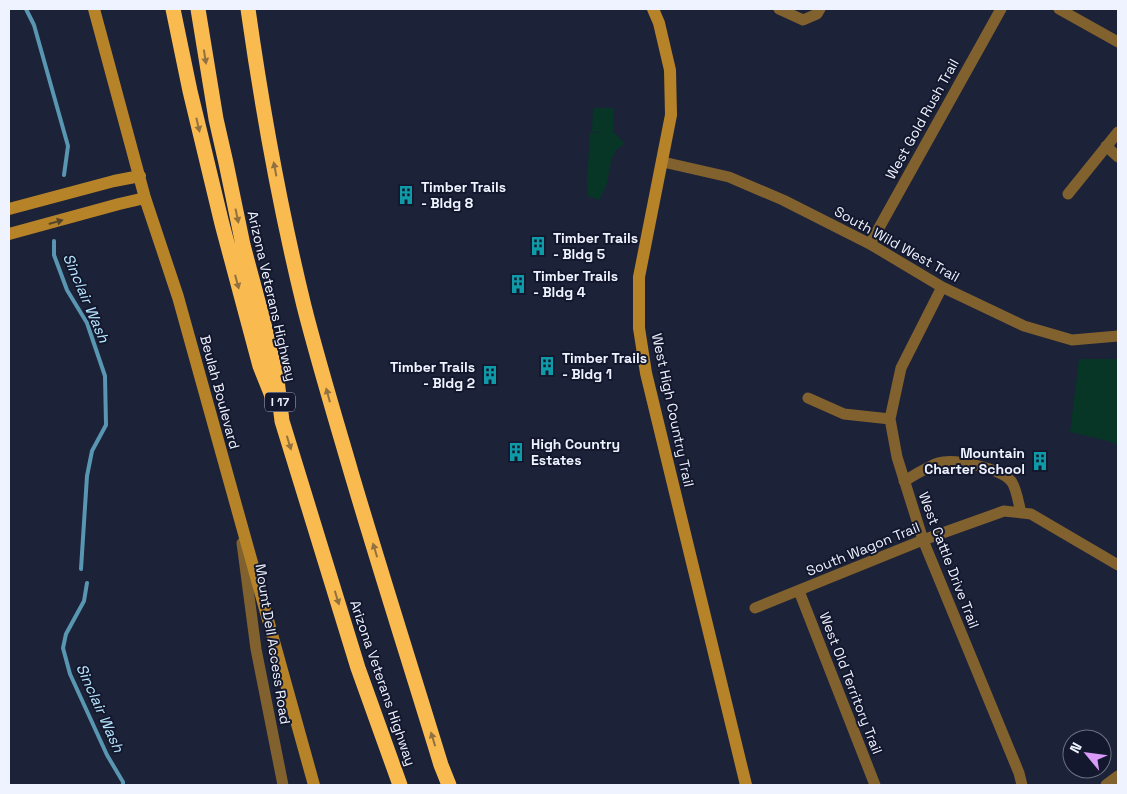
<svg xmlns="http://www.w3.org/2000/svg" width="1127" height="794" font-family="'Space Grotesk',sans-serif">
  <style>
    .green { fill: #083626 }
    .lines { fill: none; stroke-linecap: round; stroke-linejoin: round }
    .stream { stroke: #5896b1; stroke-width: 4 }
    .street { stroke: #81612e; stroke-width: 11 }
    .secondary { stroke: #b68329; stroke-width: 12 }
    .highway { stroke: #f9ba50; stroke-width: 15 }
    .oneway { fill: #927141 }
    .oneway2 { fill: #54432c }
    .labels { text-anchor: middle; stroke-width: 4; stroke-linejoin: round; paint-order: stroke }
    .shield { fill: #13182e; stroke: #adb1c0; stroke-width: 1 }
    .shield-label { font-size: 12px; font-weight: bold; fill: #eff3ff }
    .street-label { font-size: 14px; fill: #eff3ff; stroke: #13182e }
    .poi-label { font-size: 14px; font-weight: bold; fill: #eff3ff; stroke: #13182e; text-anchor: start }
    .water-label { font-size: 15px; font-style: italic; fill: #b8e7ff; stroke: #13182e }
  </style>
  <rect width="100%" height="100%" fill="#1c2238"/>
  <path class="green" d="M 593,108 L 614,108 L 613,133 L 617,135 L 625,144 C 611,149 611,165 608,178 C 607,186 602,193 599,200 L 588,196 L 587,184 L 590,133 L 607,133 L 592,132 Z
    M 1079,359 L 1118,359 L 1118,445 L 1108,441 L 1070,432 Z"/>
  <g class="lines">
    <path class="stream" d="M 26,9 L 34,25 L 68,146 L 64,175
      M 54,241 L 54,255 L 67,290 L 87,323 L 105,376 L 106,425 L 92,451 L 87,476 L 81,569
      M 87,583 L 84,601 L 66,634 L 63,648 L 70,674 L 107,755 L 123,782 L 123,785"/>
    <path class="street" d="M 779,9 L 803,20 L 817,14 L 820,9
      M 1059,9 L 1118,42
      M 1106,146 L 1118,157
      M 663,162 L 729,177 L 783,200 L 870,244 L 942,287 L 1024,326 L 1072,340 L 1118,336
      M 1068,194 L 1118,132
      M 870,244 L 1001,9
      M 942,287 L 901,368 L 890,419 L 897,457 L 923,540 L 1019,773 L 1022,785
      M 808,398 L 844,414 L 890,419
      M 904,481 C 913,476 929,466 938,463 C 955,458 999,468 1011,481 C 1016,486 1019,505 1021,513
      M 242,543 L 256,649 L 283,785
      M 799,591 L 875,785
      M 755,608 L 923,540 L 1004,511 L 1031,514 L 1118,565
      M 1106,785 L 1118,776"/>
    <path class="secondary" d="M 94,9 L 145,198 L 178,297 L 314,785
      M 653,9 L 659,23 L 670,70 L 671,115 L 639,277 L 639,328 L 646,373 L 746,785
      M 9,209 L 114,181 L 140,176
      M 9,234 L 119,204 L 145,198"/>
    <path class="highway" d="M 173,9 L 190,91 L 222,224 L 260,366 L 274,401
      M 198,9 L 216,119 L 226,163 L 243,245 L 263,320 L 277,380 L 282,421 L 358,668 L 400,785
      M 248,9 C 262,108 280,208 304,306 C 318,361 335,417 351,472 C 380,570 411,667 441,765 L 449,785"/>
  </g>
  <defs><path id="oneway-solid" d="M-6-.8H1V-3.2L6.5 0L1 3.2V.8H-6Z" transform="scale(1.25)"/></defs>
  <g class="oneway">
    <use href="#oneway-solid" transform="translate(205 57) rotate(81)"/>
    <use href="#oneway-solid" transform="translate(198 125) rotate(77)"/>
    <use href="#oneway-solid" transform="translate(275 169) rotate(-101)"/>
    <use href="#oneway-solid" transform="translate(237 216) rotate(78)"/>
    <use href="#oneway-solid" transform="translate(237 282) rotate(75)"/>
    <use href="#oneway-solid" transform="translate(328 395) rotate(-105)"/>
    <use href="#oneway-solid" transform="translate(289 443) rotate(73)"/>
    <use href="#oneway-solid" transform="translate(375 550) rotate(-107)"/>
    <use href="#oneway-solid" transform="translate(337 598) rotate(73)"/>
    <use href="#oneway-solid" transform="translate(433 739) rotate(-107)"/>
  </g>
  <use class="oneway2" href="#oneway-solid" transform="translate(56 222) rotate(-16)"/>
  <defs>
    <g id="building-bare" transform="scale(1.5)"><path d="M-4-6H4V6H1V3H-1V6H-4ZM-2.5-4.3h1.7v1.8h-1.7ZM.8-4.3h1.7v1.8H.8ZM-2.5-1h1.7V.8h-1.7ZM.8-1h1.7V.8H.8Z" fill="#0f9aa8" stroke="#13182e" stroke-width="2.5" paint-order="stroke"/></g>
  </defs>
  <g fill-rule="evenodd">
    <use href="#building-bare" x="406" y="195"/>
    <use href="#building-bare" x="538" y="246"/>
    <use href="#building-bare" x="518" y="284"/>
    <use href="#building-bare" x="547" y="366"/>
    <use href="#building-bare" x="490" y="375"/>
    <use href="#building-bare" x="516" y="452"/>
    <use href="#building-bare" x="1040" y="461"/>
  </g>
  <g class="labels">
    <rect class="shield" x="265" y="392.5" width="30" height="19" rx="4"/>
    <g class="shield-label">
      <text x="280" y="406">I 17</text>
    </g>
    <g class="street-label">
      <text transform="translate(922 119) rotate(-61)" y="5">West Gold Rush Trail</text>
      <text transform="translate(897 244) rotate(29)" y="5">South Wild West Trail</text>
      <text transform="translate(272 296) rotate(77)" y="5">Arizona Veterans Highway</text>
      <text transform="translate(220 392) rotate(75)" y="5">Beulah Boulevard</text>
      <text transform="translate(673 410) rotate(78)" y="5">West High Country Trail</text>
      <text transform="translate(863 549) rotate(-22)" y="5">South Wagon Trail</text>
      <text transform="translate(949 560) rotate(69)" y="5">West Cattle Drive Trail</text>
      <text transform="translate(273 644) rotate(81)" y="5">Mount Dell Access Road</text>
      <text transform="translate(383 683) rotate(71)" y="5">Arizona Veterans Highway</text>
      <text transform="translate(851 683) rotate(69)" y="5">West Old Territory Trail</text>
    </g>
    <g class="poi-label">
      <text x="421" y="192">Timber Trails<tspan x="421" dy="16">- Bldg 8</tspan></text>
      <text x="553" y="243">Timber Trails<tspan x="553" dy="16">- Bldg 5</tspan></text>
      <text x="533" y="281">Timber Trails<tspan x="533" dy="16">- Bldg 4</tspan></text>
      <text x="562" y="363">Timber Trails<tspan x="562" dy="16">- Bldg 1</tspan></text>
      <text x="475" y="372" text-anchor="end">Timber Trails<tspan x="475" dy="16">- Bldg 2</tspan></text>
      <text x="531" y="449">High Country<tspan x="531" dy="16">Estates</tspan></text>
      <text x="1025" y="458" text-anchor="end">Mountain<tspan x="1025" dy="16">Charter School</tspan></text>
    </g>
    <g class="water-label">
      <text transform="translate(86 298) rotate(67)" y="5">Sinclair Wash</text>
      <text transform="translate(100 708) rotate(66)" y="5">Sinclair Wash</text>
    </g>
  </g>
  <rect width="1127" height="794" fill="none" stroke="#eff3ff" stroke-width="20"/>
  <g transform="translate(1087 754) rotate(299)"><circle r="24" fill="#13182e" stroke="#6b7082"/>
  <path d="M0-4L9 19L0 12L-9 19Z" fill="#d99af8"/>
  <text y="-8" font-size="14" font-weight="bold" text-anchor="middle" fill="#eff3ff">N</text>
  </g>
</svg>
